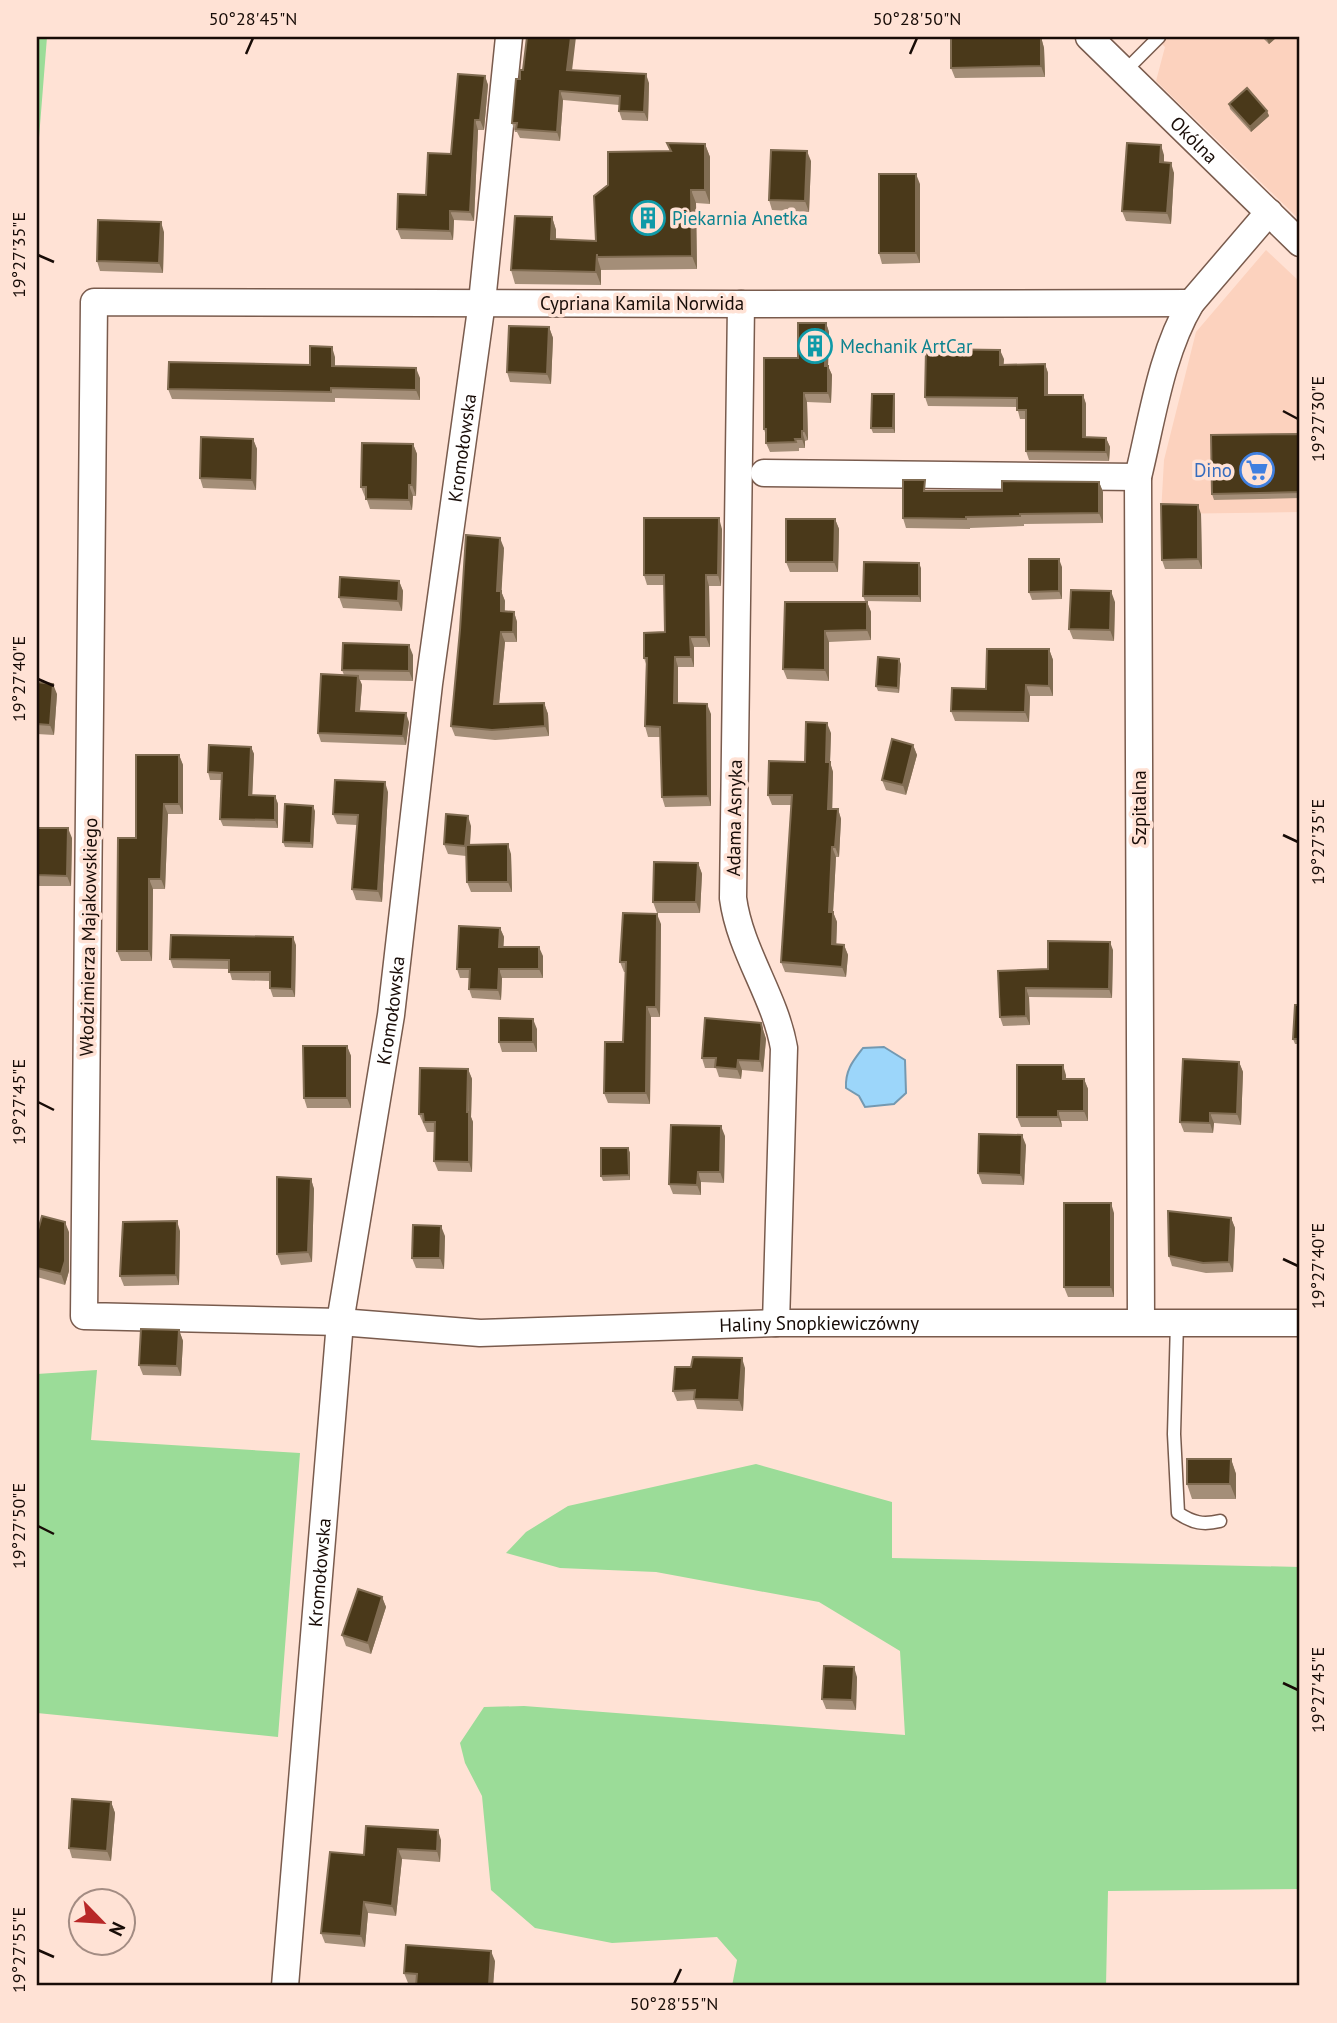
<svg xmlns="http://www.w3.org/2000/svg" width="1337" height="2023" font-family="'PT Sans',sans-serif">
  <style>
    .built { fill: #fcd2be }
    .green { fill: #9bdc98 }
    .water { fill: #9cd6fa; stroke: #7499b1; stroke-width: 2 }
    .lines { fill: none; stroke-linecap: round; stroke-linejoin: round }
    .lane-casing { stroke: #795b4d; stroke-width: 15 }
    .street-casing { stroke: #795b4d; stroke-width: 29 }
    .lane { stroke: #fff; stroke-width: 12 }
    .street { stroke: #fff; stroke-width: 26 }
    .wall { fill: #a48e78 }
    .shaded-wall { fill: #806c52 }
    .building { fill: #4a391a; stroke: #806c52; stroke-width: 2 }
    .ticks { fill: none; stroke: #180c07; stroke-width: 2.5 }
    .labels { text-anchor: middle; stroke-width: 7; stroke-linejoin: round; paint-order: stroke }
    .street-label { font-size: 19px; fill: #180c07; stroke: #ffe2d5 }
    .culture-label { font-size: 19px; fill: #0d838f; stroke: #ffe2d5; text-anchor: start }
    .shop-label { font-size: 19px; fill: #366cbe; stroke: #ffe2d5; text-anchor: end }
    .neatline { fill: none; stroke: #180c07; stroke-width: 2.5 }
    .ticks-label { font-size: 18px; text-anchor: middle; fill: #180c07 }
  </style>
  <rect width="100%" height="100%" fill="#ffe2d5"/>
  <path class="built" d="M 1155,37 L 1300,37 L 1300,220 L 1156,81 L 1165,47 Z
    M 1266,250 L 1300,282 L 1300,512 L 1161,514 L 1164,460 L 1196,332 Z"/>
  <path class="green" d="M 37,37 L 47,37 L 37,163 Z
    M 97,1370 L 91,1440 L 300,1453 L 278,1737 L 37,1713 L 37,1374 Z
    M 756,1464 L 892,1502 L 892,1558 L 1300,1567 L 1300,1889 L 1108,1891 L 1106,1986 L 732,1986 L 737,1960 L 717,1937 L 612,1943 L 535,1928 L 491,1890 L 482,1796 L 465,1763 L 460,1743 L 484,1707 L 524,1706 L 905,1735 L 900,1651 L 819,1602 L 656,1572 L 560,1568 L 506,1553 L 526,1532 L 568,1506 Z"/>
  <path class="water" d="M 884,1047 L 905,1060 L 906,1093 L 894,1104 L 865,1107 L 859,1096 L 846,1088 C 845,1070 853,1061 863,1048 Z"/>
  <g class="lines">
    <g class="lane-casing">
      <path id="lane" d="M 1125,71 L 1159,37
        M 1177,1322 L 1174,1434 L 1178,1513 C 1193,1523 1203,1525 1220,1521"/>
    </g>
    <g class="street-casing">
      <g id="street">
        <path id="s1" d="M 1089,37 L 1300,243"/>
        <path id="s2" d="M 1191,303 L 741,304 L 94,302 L 84,1316 L 340,1322 L 480,1333 L 776,1323 L 1300,1323"/>
        <path d="M 741,304 L 733,898 C 740,951 775,996 784,1048 L 776,1323"/>
        <path d="M 764,473 L 1138,477"/>
        <path d="M 1141,1322 L 1138,477 C 1152,420 1161,353 1191,303 L 1269,212"/>
        <path id="s3" d="M 285,1986 L 340,1322 L 391,1015 L 429,684 L 482,302 L 509,37"/>
      </g>
    </g>
    <use href="#lane" class="lane"/>
    <use href="#street" class="street"/>
  </g>
  <path class="wall" d="M 951,37 L 1041,37 L 1044,48 L 1045,77 L 955,78 L 951,68 Z
    M 1262,37 L 1277,37 L 1269,44 Z
    M 572,70 L 649,83 L 648,121 L 622,120 L 619,111 L 619,105 L 563,100 L 560,141 L 520,138 L 517,132 L 515,132 L 512,123 L 520,79 Z
    M 485,76 L 488,85 L 484,130 L 478,130 L 474,221 L 454,220 L 453,240 L 401,239 L 397,229 L 426,195 L 451,154 Z
    M 1229,104 L 1267,111 L 1269,116 L 1251,132 L 1230,109 Z
    M 667,143 L 705,144 L 710,157 L 710,204 L 696,203 L 697,269 L 601,270 L 601,285 L 515,284 L 511,270 L 552,217 L 556,230 L 556,239 L 596,241 L 670,151 Z
    M 1164,155 L 1164,162 L 1174,173 L 1171,224 L 1126,221 L 1122,211 Z
    M 811,161 L 809,212 L 772,210 L 769,200 Z
    M 920,184 L 920,263 L 882,264 L 879,253 Z
    M 164,232 L 163,273 L 100,271 L 97,261 Z
    M 826,323 L 829,332 L 828,366 L 832,375 L 831,403 L 807,402 L 808,440 L 805,441 L 805,448 L 799,448 L 799,451 L 770,452 L 766,443 L 766,436 L 764,429 L 798,358 Z
    M 549,327 L 553,338 L 551,384 L 510,382 L 507,372 Z
    M 335,357 L 335,366 L 420,378 L 420,400 L 335,398 L 335,402 L 172,399 L 168,389 L 310,365 Z
    M 1004,359 L 1003,365 L 1045,364 L 1048,373 L 1048,395 L 1083,395 L 1086,404 L 1086,437 L 1106,438 L 1110,447 L 1109,461 L 1029,460 L 1026,451 L 1026,419 L 1020,419 L 1017,407 L 928,406 L 925,397 Z
    M 895,399 L 895,433 L 873,433 L 871,428 Z
    M 1300,434 L 1300,498 L 1214,500 L 1212,494 Z
    M 253,439 L 257,449 L 256,490 L 203,488 L 200,478 Z
    M 413,444 L 417,454 L 416,496 L 413,496 L 412,510 L 370,509 L 366,497 L 365,497 L 361,487 Z
    M 1099,482 L 1103,492 L 1103,523 L 1024,524 L 1024,526 L 970,528 L 970,529 L 906,528 L 903,518 L 928,491 L 1002,491 Z
    M 1201,514 L 1202,569 L 1165,569 L 1162,560 Z
    M 835,519 L 839,529 L 838,572 L 790,572 L 786,562 Z
    M 722,529 L 721,586 L 709,586 L 710,647 L 694,647 L 694,667 L 678,667 L 678,703 L 711,714 L 711,806 L 665,807 L 662,797 L 660,737 L 648,737 L 645,726 L 646,664 L 644,658 L 665,632 L 664,585 L 647,585 L 644,575 Z
    M 504,548 L 501,591 L 505,601 L 505,611 L 514,612 L 517,622 L 517,642 L 505,642 L 499,704 L 544,703 L 548,714 L 549,736 L 495,740 L 455,736 L 451,726 Z
    M 1062,567 L 1062,599 L 1032,600 L 1029,592 Z
    M 921,568 L 921,602 L 865,601 L 863,596 Z
    M 399,581 L 403,591 L 402,611 L 343,608 L 339,597 Z
    M 785,602 L 867,602 L 871,612 L 871,640 L 829,642 L 829,681 L 787,679 L 783,669 Z
    M 1115,602 L 1114,641 L 1073,639 L 1069,629 Z
    M 1049,649 L 1053,660 L 1053,696 L 1030,696 L 1029,722 L 955,721 L 951,711 Z
    M 413,655 L 413,681 L 360,680 L 362,685 L 360,711 L 409,722 L 406,745 L 321,742 L 318,733 L 344,675 L 342,670 Z
    M 901,664 L 899,693 L 878,691 L 876,686 Z
    M 37,682 L 57,694 L 54,735 L 37,734 Z
    M 831,733 L 830,763 L 833,772 L 832,809 L 838,809 L 841,819 L 839,857 L 836,857 L 833,912 L 837,922 L 836,944 L 844,945 L 848,955 L 846,977 L 785,972 L 781,962 L 791,805 L 772,805 L 768,795 L 805,762 Z
    M 913,745 L 917,755 L 906,795 L 886,790 L 882,780 Z
    M 251,747 L 254,754 L 252,795 L 275,796 L 278,804 L 278,828 L 223,826 L 220,819 L 221,780 L 210,780 L 208,772 Z
    M 179,755 L 183,765 L 183,814 L 168,814 L 165,889 L 153,889 L 152,961 L 121,961 L 117,951 L 136,838 Z
    M 388,792 L 382,902 L 356,900 L 352,889 L 357,825 L 337,824 L 333,814 Z
    M 315,811 L 313,848 L 285,847 L 283,842 Z
    M 471,826 L 470,845 L 511,854 L 512,892 L 471,892 L 467,882 L 466,856 L 448,854 L 444,844 Z
    M 37,828 L 72,838 L 71,886 L 37,886 Z
    M 698,863 L 702,874 L 700,913 L 657,913 L 653,902 Z
    M 661,924 L 660,1017 L 651,1017 L 650,1104 L 608,1103 L 604,1093 L 623,1042 L 626,972 L 624,972 L 620,962 Z
    M 500,928 L 504,937 L 503,947 L 543,956 L 543,978 L 502,978 L 501,1000 L 472,998 L 469,989 L 469,978 L 460,978 L 457,969 Z
    M 296,945 L 295,997 L 273,997 L 270,988 L 270,981 L 232,980 L 229,969 L 173,968 L 170,959 Z
    M 1113,950 L 1112,998 L 1029,997 L 1030,1025 L 1003,1026 L 1000,1017 L 998,971 L 1048,969 Z
    M 1300,1005 L 1300,1044 L 1295,1044 L 1293,1039 Z
    M 761,1023 L 766,1039 L 763,1072 L 742,1070 L 741,1079 L 719,1077 L 716,1068 L 705,1068 L 702,1058 Z
    M 537,1029 L 537,1052 L 502,1052 L 499,1042 Z
    M 347,1046 L 351,1056 L 351,1108 L 307,1108 L 304,1098 Z
    M 1239,1062 L 1243,1072 L 1241,1125 L 1214,1123 L 1213,1133 L 1184,1132 L 1180,1122 Z
    M 468,1069 L 472,1079 L 471,1117 L 473,1122 L 472,1172 L 438,1171 L 434,1161 L 435,1132 L 427,1132 L 419,1114 Z
    M 1066,1075 L 1066,1079 L 1084,1079 L 1088,1089 L 1088,1121 L 1061,1121 L 1062,1127 L 1021,1127 L 1017,1117 Z
    M 725,1136 L 724,1183 L 701,1182 L 701,1195 L 673,1194 L 669,1184 Z
    M 1026,1145 L 1024,1185 L 982,1184 L 978,1173 Z
    M 628,1148 L 630,1153 L 630,1180 L 603,1181 L 601,1176 Z
    M 311,1179 L 314,1189 L 312,1262 L 281,1265 L 277,1254 Z
    M 1114,1213 L 1114,1297 L 1068,1297 L 1064,1287 Z
    M 1231,1218 L 1235,1228 L 1233,1272 L 1206,1273 L 1172,1266 L 1169,1256 Z
    M 180,1231 L 179,1285 L 124,1286 L 120,1276 Z
    M 69,1232 L 69,1271 L 65,1285 L 37,1277 L 37,1234 Z
    M 445,1236 L 444,1269 L 416,1268 L 412,1258 Z
    M 179,1330 L 183,1341 L 181,1376 L 143,1375 L 139,1365 Z
    M 745,1368 L 743,1411 L 697,1409 L 694,1400 L 677,1401 L 673,1391 Z
    M 1231,1459 L 1236,1474 L 1236,1499 L 1192,1499 L 1187,1484 Z
    M 382,1597 L 386,1607 L 371,1654 L 346,1646 L 342,1635 Z
    M 857,1677 L 856,1710 L 826,1709 L 822,1699 Z
    M 111,1802 L 115,1813 L 111,1861 L 72,1858 L 69,1848 Z
    M 441,1840 L 440,1862 L 402,1859 L 396,1916 L 368,1913 L 365,1947 L 325,1943 L 321,1933 L 364,1855 Z
    M 495,1961 L 493,1986 L 416,1986 L 416,1984 L 408,1983 L 404,1973 Z"/>
  <path class="shaded-wall" d="M 571,37 L 576,37 L 571,79 L 567,70 Z
    M 1041,37 L 1044,48 L 1045,77 L 1041,66 Z
    M 1266,37 L 1277,37 L 1269,44 Z
    M 646,74 L 649,83 L 648,121 L 644,112 Z
    M 485,76 L 488,85 L 484,130 L 480,120 Z
    M 560,91 L 563,100 L 560,141 L 557,132 Z
    M 1267,111 L 1269,116 L 1251,132 L 1250,127 Z
    M 475,120 L 478,130 L 474,221 L 470,212 Z
    M 705,144 L 710,157 L 710,204 L 705,190 Z
    M 1161,145 L 1164,155 L 1164,172 L 1160,162 Z
    M 807,151 L 811,161 L 809,212 L 805,201 Z
    M 1171,163 L 1174,173 L 1171,224 L 1167,213 Z
    M 916,174 L 920,184 L 920,263 L 916,253 Z
    M 691,190 L 696,203 L 697,269 L 692,256 Z
    M 450,211 L 454,220 L 453,240 L 450,231 Z
    M 552,217 L 556,230 L 556,252 L 551,239 Z
    M 161,222 L 164,232 L 163,273 L 159,263 Z
    M 597,257 L 601,270 L 601,285 L 596,272 Z
    M 826,323 L 829,332 L 828,366 L 832,375 L 831,403 L 828,393 L 825,366 Z
    M 549,327 L 553,338 L 551,384 L 547,374 Z
    M 332,347 L 335,357 L 335,376 L 332,366 Z
    M 1000,350 L 1004,359 L 1003,374 L 1000,365 Z
    M 1045,364 L 1048,373 L 1048,404 L 1045,395 Z
    M 416,368 L 420,378 L 420,400 L 416,390 Z
    M 804,393 L 807,402 L 808,440 L 804,431 Z
    M 894,394 L 895,399 L 895,433 L 893,428 Z
    M 1083,395 L 1086,404 L 1086,446 L 1083,437 Z
    M 802,431 L 805,441 L 805,448 L 802,439 Z
    M 1106,438 L 1110,447 L 1109,461 L 1106,452 Z
    M 253,439 L 257,449 L 256,490 L 252,480 Z
    M 413,444 L 417,454 L 416,496 L 412,485 Z
    M 1099,482 L 1103,492 L 1103,523 L 1099,513 Z
    M 409,485 L 413,496 L 412,510 L 409,500 Z
    M 1198,505 L 1201,514 L 1202,569 L 1198,559 Z
    M 719,518 L 722,529 L 721,586 L 718,575 Z
    M 835,519 L 839,529 L 838,572 L 834,562 Z
    M 500,538 L 504,548 L 501,601 L 497,591 Z
    M 1059,559 L 1062,567 L 1062,599 L 1059,591 Z
    M 919,563 L 921,568 L 921,602 L 919,596 Z
    M 706,575 L 709,586 L 710,647 L 706,637 Z
    M 399,581 L 403,591 L 402,611 L 398,601 Z
    M 501,591 L 505,601 L 504,621 L 501,611 Z
    M 1111,591 L 1115,602 L 1114,641 L 1110,630 Z
    M 867,602 L 871,612 L 871,640 L 867,630 Z
    M 514,612 L 517,622 L 517,642 L 513,632 Z
    M 825,631 L 829,642 L 829,681 L 825,670 Z
    M 501,632 L 505,642 L 498,715 L 494,704 Z
    M 690,637 L 694,647 L 694,667 L 691,657 Z
    M 409,645 L 413,655 L 413,681 L 409,671 Z
    M 1049,649 L 1053,660 L 1053,696 L 1049,686 Z
    M 675,657 L 678,667 L 678,713 L 674,703 Z
    M 899,659 L 901,664 L 899,693 L 898,688 Z
    M 358,676 L 362,685 L 359,720 L 356,711 Z
    M 53,684 L 57,694 L 54,735 L 50,725 Z
    M 1026,685 L 1030,696 L 1029,722 L 1025,712 Z
    M 544,703 L 548,714 L 549,736 L 545,726 Z
    M 707,704 L 711,714 L 711,806 L 708,796 Z
    M 406,713 L 409,722 L 406,745 L 403,736 Z
    M 827,723 L 831,733 L 830,762 L 833,772 L 832,819 L 828,809 L 826,762 Z
    M 913,745 L 917,755 L 906,795 L 903,785 Z
    M 251,747 L 254,754 L 252,802 L 249,795 Z
    M 179,755 L 183,765 L 183,814 L 179,804 Z
    M 385,782 L 388,792 L 382,902 L 378,891 Z
    M 275,796 L 278,804 L 278,828 L 275,820 Z
    M 164,804 L 168,814 L 165,889 L 161,879 Z
    M 313,806 L 315,811 L 313,848 L 311,843 Z
    M 838,809 L 841,819 L 839,857 L 835,847 Z
    M 468,816 L 471,826 L 469,856 L 465,846 Z
    M 68,828 L 72,838 L 71,886 L 67,876 Z
    M 508,844 L 511,854 L 512,892 L 508,882 Z
    M 832,847 L 836,857 L 833,912 L 837,922 L 836,954 L 832,944 L 829,912 Z
    M 698,863 L 702,874 L 700,913 L 696,902 Z
    M 149,879 L 153,889 L 152,961 L 149,951 Z
    M 657,914 L 661,924 L 660,1017 L 656,1007 Z
    M 500,928 L 504,937 L 503,956 L 499,947 Z
    M 293,937 L 296,945 L 295,997 L 292,989 Z
    M 1110,942 L 1113,950 L 1112,998 L 1109,989 Z
    M 844,945 L 848,955 L 846,977 L 842,967 Z
    M 37,946 L 38,951 L 38,977 L 37,974 Z
    M 539,947 L 543,956 L 543,978 L 539,969 Z
    M 499,969 L 502,978 L 501,1000 L 498,990 Z
    M 1026,988 L 1029,997 L 1030,1025 L 1026,1016 Z
    M 647,1007 L 651,1017 L 650,1104 L 646,1093 Z
    M 533,1019 L 537,1029 L 537,1052 L 533,1042 Z
    M 761,1023 L 766,1039 L 763,1072 L 760,1061 Z
    M 347,1046 L 351,1056 L 351,1108 L 347,1098 Z
    M 738,1060 L 742,1070 L 741,1079 L 737,1069 Z
    M 1239,1062 L 1243,1072 L 1241,1125 L 1237,1114 Z
    M 1063,1065 L 1066,1075 L 1066,1089 L 1063,1079 Z
    M 468,1069 L 472,1079 L 471,1117 L 473,1122 L 472,1172 L 469,1162 Z
    M 1084,1079 L 1088,1089 L 1088,1121 L 1084,1111 Z
    M 1058,1111 L 1061,1121 L 1062,1127 L 1058,1117 Z
    M 1210,1113 L 1214,1123 L 1213,1133 L 1210,1123 Z
    M 721,1126 L 725,1136 L 724,1183 L 720,1172 Z
    M 1022,1135 L 1026,1145 L 1024,1185 L 1021,1175 Z
    M 628,1148 L 630,1153 L 630,1180 L 629,1175 Z
    M 698,1172 L 701,1182 L 701,1195 L 697,1185 Z
    M 311,1179 L 314,1189 L 312,1262 L 308,1252 Z
    M 1111,1203 L 1114,1213 L 1114,1297 L 1111,1287 Z
    M 1231,1218 L 1235,1228 L 1233,1272 L 1229,1262 Z
    M 177,1221 L 180,1231 L 179,1285 L 176,1275 Z
    M 65,1222 L 69,1232 L 69,1271 L 65,1285 L 61,1274 Z
    M 441,1226 L 445,1236 L 444,1269 L 440,1258 Z
    M 179,1330 L 183,1341 L 181,1376 L 177,1366 Z
    M 742,1358 L 745,1368 L 743,1411 L 739,1400 Z
    M 1231,1459 L 1236,1474 L 1236,1499 L 1230,1484 Z
    M 382,1597 L 386,1607 L 371,1654 L 368,1643 Z
    M 854,1667 L 857,1677 L 856,1710 L 852,1700 Z
    M 111,1802 L 115,1813 L 111,1861 L 107,1851 Z
    M 438,1830 L 441,1840 L 440,1862 L 437,1851 Z
    M 398,1849 L 402,1859 L 396,1916 L 392,1906 Z
    M 364,1902 L 368,1913 L 365,1947 L 361,1936 Z
    M 491,1951 L 495,1961 L 493,1986 L 489,1986 Z"/>
  <path class="building" d="M 527,37 L 571,37 L 567,70 L 646,74 L 644,112 L 619,111 L 620,96 L 560,91 L 557,132 L 516,129 L 517,123 L 512,123 L 516,79 L 520,79 L 520,70 L 523,70 Z
    M 951,37 L 1041,37 L 1041,66 L 951,68 Z
    M 458,74 L 485,76 L 480,120 L 475,120 L 470,212 L 450,211 L 450,231 L 397,229 L 398,194 L 426,195 L 428,153 L 451,154 Z
    M 1247,88 L 1267,111 L 1250,127 L 1229,104 Z
    M 667,143 L 705,144 L 705,190 L 691,190 L 692,256 L 597,257 L 597,254 L 596,272 L 511,270 L 515,216 L 552,217 L 551,239 L 596,241 L 594,196 L 608,185 L 608,152 L 671,151 Z
    M 1127,143 L 1161,145 L 1160,162 L 1171,163 L 1167,213 L 1122,211 Z
    M 771,150 L 807,151 L 805,201 L 769,200 Z
    M 879,174 L 916,174 L 916,253 L 879,253 Z
    M 98,220 L 161,222 L 159,263 L 97,261 Z
    M 798,323 L 826,323 L 825,366 L 828,366 L 828,393 L 804,393 L 804,431 L 802,431 L 802,439 L 795,439 L 796,442 L 766,443 L 766,429 L 764,429 L 764,358 L 798,358 Z
    M 509,326 L 549,327 L 547,374 L 507,372 Z
    M 310,346 L 332,347 L 332,366 L 416,368 L 416,390 L 331,388 L 331,392 L 168,389 L 169,362 L 310,365 Z
    M 926,349 L 1000,350 L 1000,365 L 1045,364 L 1045,395 L 1083,395 L 1083,437 L 1106,438 L 1106,452 L 1026,451 L 1026,410 L 1017,410 L 1017,398 L 925,397 Z
    M 872,394 L 894,394 L 893,428 L 871,428 Z
    M 1300,434 L 1300,492 L 1212,494 L 1211,435 Z
    M 201,437 L 253,439 L 252,480 L 200,478 Z
    M 362,443 L 413,444 L 412,485 L 409,485 L 409,500 L 366,499 L 366,487 L 361,487 Z
    M 903,480 L 925,480 L 924,491 L 1002,491 L 1002,481 L 1099,482 L 1099,513 L 1020,514 L 1020,516 L 966,517 L 966,519 L 903,518 Z
    M 1161,504 L 1198,505 L 1198,559 L 1162,560 Z
    M 644,518 L 719,518 L 718,575 L 706,575 L 706,637 L 690,637 L 691,657 L 675,657 L 674,703 L 707,704 L 708,796 L 662,797 L 660,727 L 645,726 L 647,658 L 644,658 L 644,633 L 665,632 L 664,575 L 644,575 Z
    M 786,519 L 835,519 L 834,562 L 786,562 Z
    M 466,535 L 500,538 L 497,591 L 501,591 L 501,611 L 514,612 L 513,632 L 501,632 L 494,704 L 544,703 L 545,726 L 492,730 L 451,726 L 460,630 Z
    M 1029,559 L 1059,559 L 1059,591 L 1029,592 Z
    M 864,562 L 919,563 L 919,596 L 863,596 Z
    M 340,577 L 399,581 L 398,601 L 339,597 Z
    M 1071,590 L 1111,591 L 1110,630 L 1069,629 Z
    M 785,602 L 867,602 L 867,630 L 825,631 L 825,670 L 783,669 Z
    M 343,643 L 409,645 L 409,671 L 342,670 Z
    M 987,649 L 1049,649 L 1049,686 L 1026,685 L 1025,712 L 951,711 L 952,688 L 986,689 Z
    M 878,657 L 899,659 L 898,688 L 876,686 Z
    M 321,674 L 358,676 L 356,711 L 406,713 L 403,736 L 318,733 Z
    M 37,682 L 53,684 L 50,725 L 37,724 Z
    M 806,722 L 827,723 L 826,762 L 830,762 L 828,809 L 838,809 L 835,847 L 832,847 L 829,912 L 833,912 L 832,944 L 844,945 L 842,967 L 781,962 L 792,795 L 768,795 L 769,761 L 805,762 Z
    M 892,739 L 913,745 L 903,785 L 882,780 Z
    M 209,745 L 251,747 L 249,795 L 275,796 L 275,820 L 220,819 L 222,773 L 208,772 Z
    M 136,755 L 179,755 L 179,804 L 164,804 L 161,879 L 149,879 L 149,951 L 117,951 L 118,838 L 136,838 Z
    M 335,780 L 385,782 L 378,891 L 352,889 L 358,815 L 333,814 Z
    M 285,804 L 313,806 L 311,843 L 283,842 Z
    M 446,814 L 468,816 L 465,846 L 444,844 Z
    M 37,828 L 68,828 L 67,876 L 37,875 Z
    M 508,844 L 508,882 L 467,882 L 466,845 Z
    M 654,862 L 698,863 L 696,902 L 653,902 Z
    M 623,913 L 657,914 L 656,1007 L 647,1007 L 646,1093 L 604,1093 L 605,1042 L 623,1042 L 626,962 L 620,962 Z
    M 459,926 L 500,928 L 499,947 L 539,947 L 539,969 L 499,969 L 498,990 L 469,989 L 470,969 L 457,969 Z
    M 171,935 L 293,937 L 292,989 L 270,988 L 270,972 L 229,972 L 229,960 L 170,959 Z
    M 1048,941 L 1110,942 L 1109,989 L 1026,988 L 1026,1016 L 1000,1017 L 998,971 L 1048,969 Z
    M 1295,1005 L 1300,1005 L 1300,1039 L 1293,1039 Z
    M 499,1018 L 533,1019 L 533,1042 L 499,1042 Z
    M 705,1018 L 761,1023 L 762,1029 L 760,1061 L 738,1060 L 737,1069 L 715,1067 L 716,1058 L 702,1058 Z
    M 303,1046 L 347,1046 L 347,1098 L 304,1098 Z
    M 1183,1059 L 1239,1062 L 1237,1114 L 1210,1113 L 1210,1123 L 1180,1122 Z
    M 1017,1065 L 1063,1065 L 1063,1079 L 1084,1079 L 1084,1111 L 1058,1111 L 1058,1117 L 1017,1117 Z
    M 420,1068 L 468,1069 L 467,1112 L 469,1112 L 469,1162 L 434,1161 L 435,1122 L 424,1122 L 423,1114 L 419,1114 Z
    M 671,1125 L 721,1126 L 720,1172 L 698,1172 L 697,1185 L 669,1184 Z
    M 979,1134 L 1022,1135 L 1021,1175 L 978,1173 Z
    M 601,1148 L 628,1148 L 629,1175 L 601,1176 Z
    M 277,1177 L 311,1179 L 308,1252 L 277,1254 Z
    M 1064,1203 L 1111,1203 L 1111,1287 L 1064,1287 Z
    M 1168,1211 L 1231,1218 L 1229,1262 L 1203,1263 L 1169,1256 Z
    M 42,1216 L 65,1222 L 65,1261 L 61,1274 L 37,1268 L 37,1234 Z
    M 177,1221 L 176,1275 L 120,1276 L 123,1222 Z
    M 413,1225 L 441,1226 L 440,1258 L 412,1258 Z
    M 141,1329 L 179,1330 L 177,1366 L 139,1365 Z
    M 693,1357 L 742,1358 L 739,1400 L 694,1399 L 695,1390 L 673,1391 L 675,1367 L 691,1367 Z
    M 1187,1459 L 1231,1459 L 1230,1484 L 1187,1484 Z
    M 358,1589 L 382,1597 L 368,1643 L 342,1635 Z
    M 824,1666 L 854,1667 L 852,1700 L 822,1699 Z
    M 72,1799 L 111,1802 L 107,1851 L 69,1848 Z
    M 366,1826 L 438,1830 L 437,1851 L 398,1849 L 392,1906 L 364,1902 L 361,1936 L 321,1933 L 330,1852 L 364,1855 Z
    M 406,1945 L 491,1951 L 489,1986 L 416,1986 L 417,1974 L 404,1973 Z"/>
  <path class="ticks" d="M 246,54 L 253,38M 910,54 L 917,38M 38,255 L 54,262M 1283,411 L 1298,419M 38,679 L 54,686M 1283,835 L 1298,842M 38,1102 L 54,1110M 1283,1259 L 1298,1266M 38,1526 L 54,1534M 1283,1683 L 1298,1690M 38,1950 L 54,1957M 674,1984 L 681,1969"/>
  <defs>
    <g id="building-ring" transform="scale(1.75)"><circle r="9.5" fill="#ffe2d5" stroke="#0f9aa8" stroke-width="1.5"/><path d="M-4-6H4V6H1V3H-1V6H-4ZM-2.5-4.3h1.7v1.8h-1.7ZM.8-4.3h1.7v1.8H.8ZM-2.5-1h1.7V.8h-1.7ZM.8-1h1.7V.8H.8Z" fill="#0f9aa8"/></g>
    <g id="supermarket-ring" transform="scale(1.75)"><circle r="9.5" fill="#ffe2d5" stroke="#3f7fe0" stroke-width="1.5"/><path d="M-6-5.5h2.5l.6 2H6L4.5 2H-2.5L-4.4-4H-6ZM-1.5 3.2a1.3 1.3 0 1 0 .1 0ZM3 3.2a1.3 1.3 0 1 0 .1 0Z" fill="#3f7fe0"/></g>
  </defs>
  <g fill-rule="evenodd">
    <use href="#building-ring" x="648" y="218"/>
    <use href="#building-ring" x="815" y="346"/>
    <use href="#supermarket-ring" x="1257" y="470"/>
  </g>
  <g class="labels">
    <g class="street-label">
      <text dy="7" stroke="none"><textPath href="#s1" startOffset="147">Okólna</textPath></text>
      <text x="642" y="310">Cypriana Kamila Norwida</text>
      <text dy="7" stroke="none"><textPath href="#s3" startOffset="1549">Kromołowska</textPath></text>
      <text transform="translate(1139 808) rotate(-90)" y="7">Szpitalna</text>
      <text transform="translate(734 818) rotate(-89)" y="7">Adama Asnyka</text>
      <text transform="translate(88 937) rotate(-89)" y="7">Włodzimierza Majakowskiego</text>
      <text dy="7" stroke="none"><textPath href="#s3" startOffset="982">Kromołowska</textPath></text>
      <text dy="7" stroke="none"><textPath href="#s2" startOffset="2847">Haliny Snopkiewiczówny</textPath></text>
      <text dy="7" stroke="none"><textPath href="#s3" startOffset="415">Kromołowska</textPath></text>
    </g>
    <g class="culture-label">
      <text x="672" y="225">Piekarnia Anetka</text>
      <text x="840" y="353">Mechanik ArtCar</text>
    </g>
    <g class="shop-label">
      <text x="1232" y="477">Dino</text>
    </g>
  </g>
  <rect width="1337" height="2023" fill="none" stroke="#ffe2d5" stroke-width="77"/>
  <g transform="translate(102 1922) rotate(115)"><circle r="33" fill="#ffe2d5" stroke="#a38c83" stroke-width="2"/>
  <path d="M0-5L12 26L0 18L-12 26Z" fill="#b82828"/>
  <text y="-10" font-size="19" font-weight="bold" text-anchor="middle" fill="#180c07">N</text>
  </g>
  <rect x="38" y="38" width="1260" height="1946" class="neatline"/>
  <g class="ticks-label">
    <text x="253" y="25">50°28'45"N</text>
    <text x="917" y="25">50°28'50"N</text>
    <text transform="translate(19 255) rotate(-90)" y="6">19°27'35"E</text>
    <text transform="translate(1318 419) rotate(-90)" y="6">19°27'30"E</text>
    <text transform="translate(19 679) rotate(-90)" y="6">19°27'40"E</text>
    <text transform="translate(1318 842) rotate(-90)" y="6">19°27'35"E</text>
    <text transform="translate(19 1102) rotate(-90)" y="6">19°27'45"E</text>
    <text transform="translate(1318 1266) rotate(-90)" y="6">19°27'40"E</text>
    <text transform="translate(19 1526) rotate(-90)" y="6">19°27'50"E</text>
    <text transform="translate(1318 1690) rotate(-90)" y="6">19°27'45"E</text>
    <text transform="translate(19 1950) rotate(-90)" y="6">19°27'55"E</text>
    <text x="674" y="2010">50°28'55"N</text>
  </g>
</svg>
